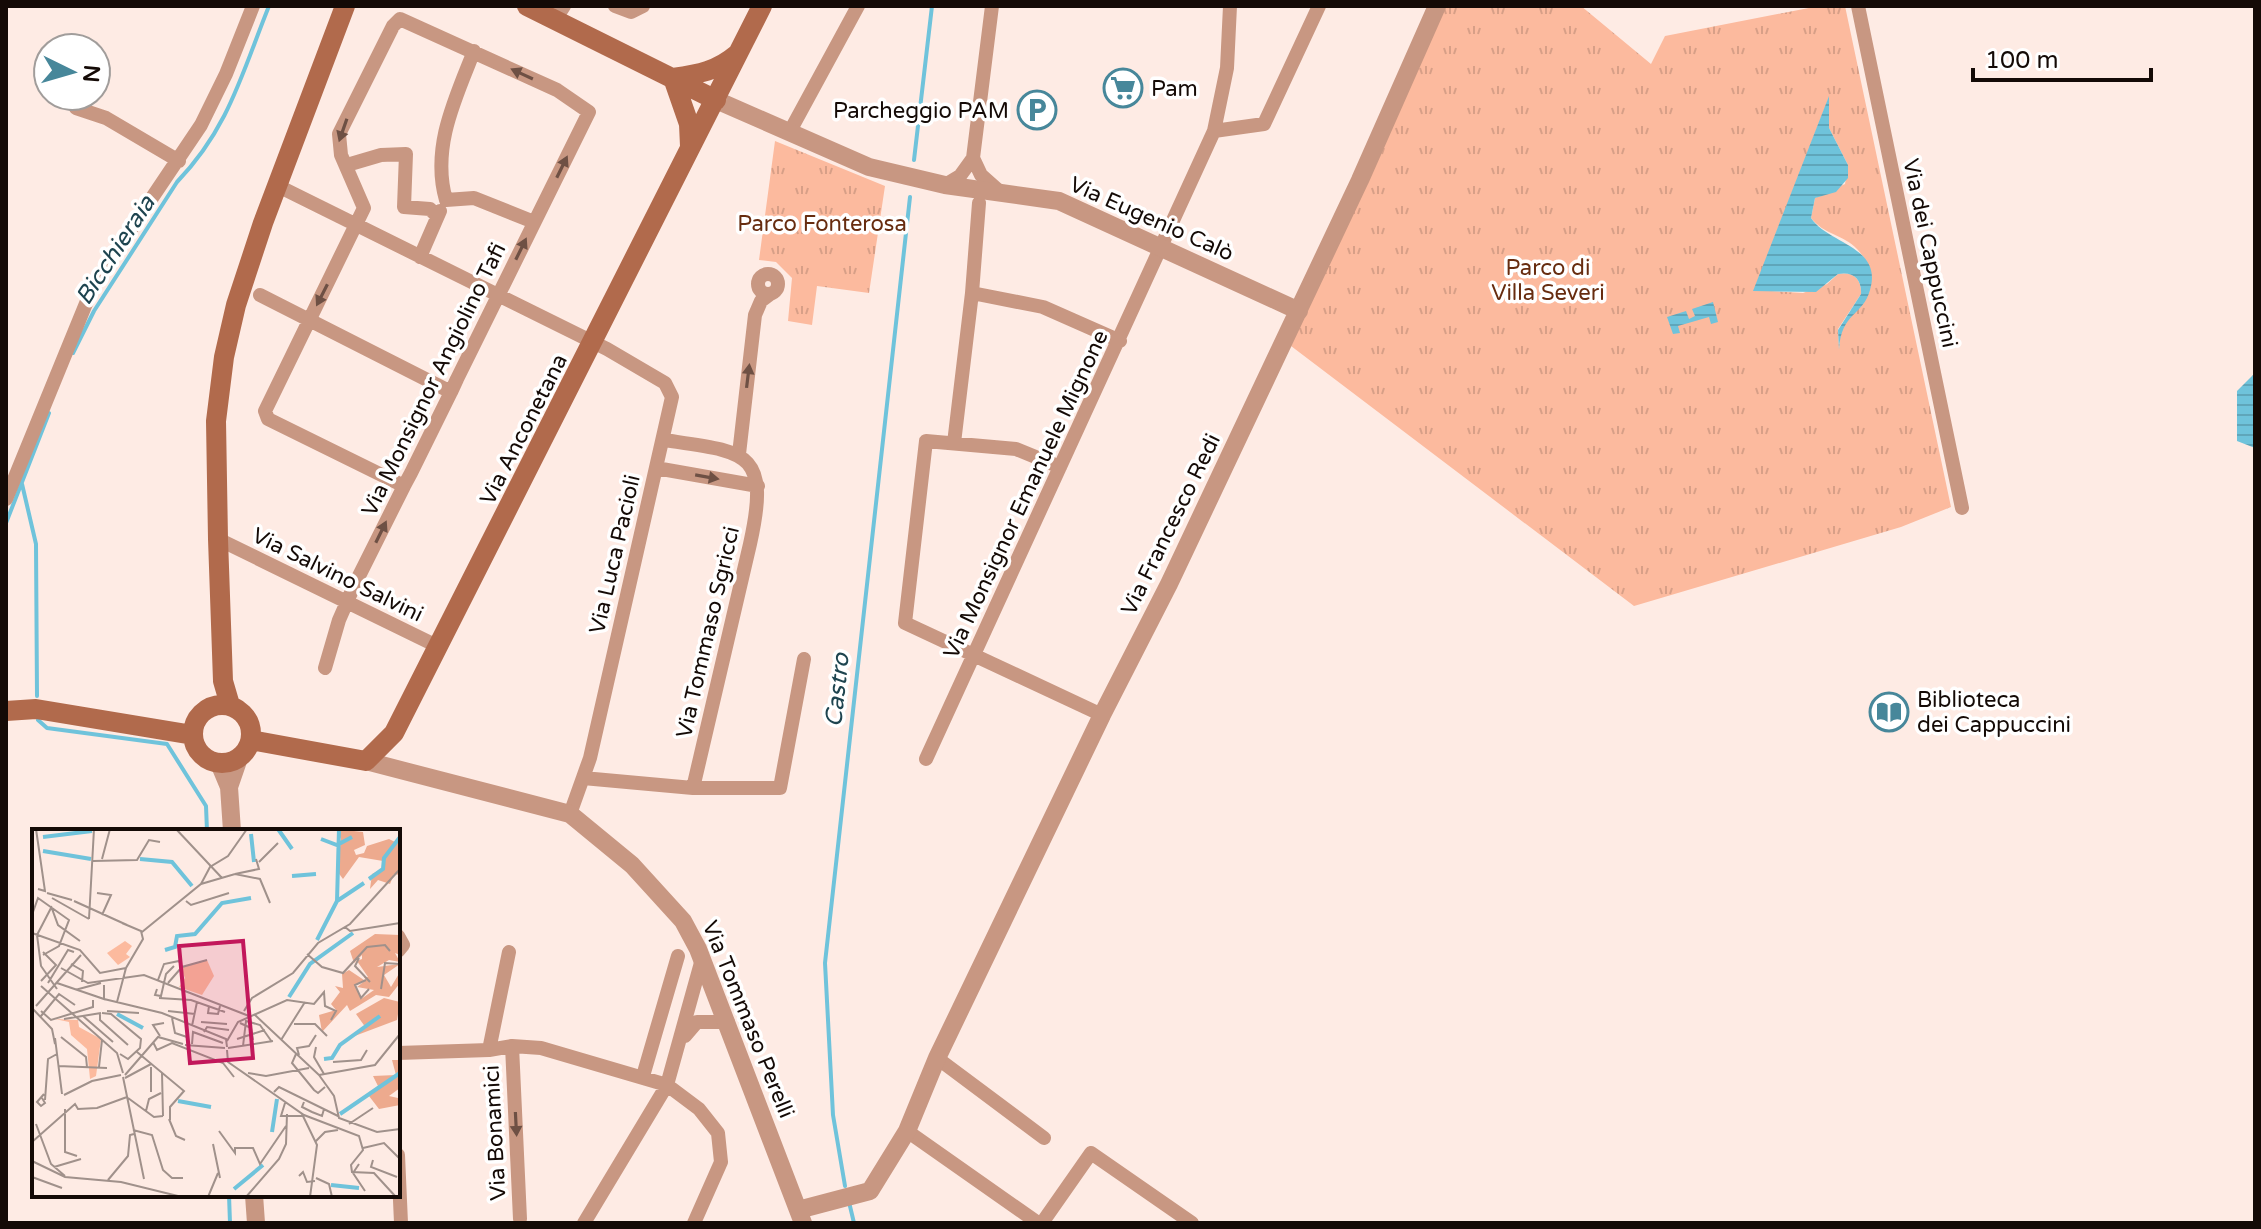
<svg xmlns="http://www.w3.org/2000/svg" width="2261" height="1229" font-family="'Varela Round',sans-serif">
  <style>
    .park { fill: url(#park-tufts); fill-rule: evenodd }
    .water { fill: url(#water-rules) }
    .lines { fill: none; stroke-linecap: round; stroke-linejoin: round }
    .stream { stroke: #6fc3db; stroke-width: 4 }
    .minor { stroke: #c89782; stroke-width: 14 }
    .tertiary { stroke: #c89782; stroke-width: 18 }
    .secondary { stroke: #b16a4c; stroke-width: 20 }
    .oneway { fill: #6e5044 }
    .labels { text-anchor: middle; stroke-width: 7; stroke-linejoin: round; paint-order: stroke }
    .poi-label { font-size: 22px; fill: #140a06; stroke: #fff; text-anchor: start }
    .street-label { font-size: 22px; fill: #140a06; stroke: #fff }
    .park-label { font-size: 22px; fill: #672c0f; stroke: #fff }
    .water-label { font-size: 24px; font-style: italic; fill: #1e444f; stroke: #fff }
    .inset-river { fill: none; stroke: #6fc3db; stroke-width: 4 }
    .inset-road { fill: none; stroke: #a0918b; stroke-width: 2 }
    .view { fill: #c2185b; fill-opacity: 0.15; stroke: #c2185b; stroke-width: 4 }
    .inset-edge { fill: none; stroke: #140a06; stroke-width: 4 }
  </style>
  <defs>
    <pattern id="park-tufts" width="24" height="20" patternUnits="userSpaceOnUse" patternTransform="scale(2)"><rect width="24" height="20" fill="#fcba9e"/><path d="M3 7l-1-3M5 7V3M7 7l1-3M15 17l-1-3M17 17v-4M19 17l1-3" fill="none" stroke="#d79f87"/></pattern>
    <pattern id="water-rules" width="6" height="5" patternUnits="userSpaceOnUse" patternTransform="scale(2)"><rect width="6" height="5" fill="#6fc3db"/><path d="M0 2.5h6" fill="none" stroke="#5fa6ba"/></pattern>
  </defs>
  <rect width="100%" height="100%" fill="#feebe4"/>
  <path class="park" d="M 1445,6 L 1581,6 L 1651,64 L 1665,36 L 1819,6 L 1845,6 L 1951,507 L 1901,527 L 1634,606 L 1291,346 ZM 1829,97 L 1829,128 L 1848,165 L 1845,184 L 1815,198 L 1811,218 C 1823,234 1844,235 1857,249 C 1886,281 1865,294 1847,319 C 1840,328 1840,338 1839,349 L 1838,329 L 1861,294 C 1862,279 1853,271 1838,274 L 1827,284 L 1803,293 L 1754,290 Z
    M 775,141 L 885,186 L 869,293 L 817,286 L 812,325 L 788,321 L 792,278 L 776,262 L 759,260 Z"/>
  <path class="water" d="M 1829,96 L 1829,128 L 1848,165 L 1848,178 L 1836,192 L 1815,198 L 1811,218 C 1828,244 1883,246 1870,290 C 1863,316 1841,312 1839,350 L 1838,330 L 1861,294 C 1862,279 1853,271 1838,274 L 1816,292 L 1753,291 Z
    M 1713,302 L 1718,322 L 1711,324 L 1709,317 L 1678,326 L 1680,333 L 1673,334 L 1667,317 L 1686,311 L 1689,319 L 1695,316 L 1692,309 Z
    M 2255,373 L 2255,448 L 2237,441 L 2237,391 Z"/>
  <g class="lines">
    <path class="stream" d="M 914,160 L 932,6
      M 73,353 L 94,311 L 177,182 C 229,128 242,73 269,6
      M 22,484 L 36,544 L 37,696
      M 6,523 L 49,413
      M 38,720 L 47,728 L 167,744 L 206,806 L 207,831
      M 845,1186 L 833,1115 L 825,963 L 910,197
      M 229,1195 L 230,1223
      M 849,1202 L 854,1223"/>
    <path class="minor" d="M 615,6 L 631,12 L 643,6
      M 1858,6 L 1962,508
      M 555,20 L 564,6
      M 474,51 C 455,99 431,148 446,200 L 474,198 L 534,222
      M 76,108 L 106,118 L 179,161
      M 1214,131 L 1264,124 L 1319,6
      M 789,133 L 858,6
      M 973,158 L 981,175 L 999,191
      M 347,165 L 381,155 L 406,154 L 404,207 L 430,209 L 437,216
      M 945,185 L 960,176 L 973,158 L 992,6
      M 278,186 L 607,349 L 665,383 L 672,397 L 590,758 L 570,814
      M 420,257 L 440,211
      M758 284a10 10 0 1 1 20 0a10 10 0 1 1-20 0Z
      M 972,293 L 1043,307 L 1120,341
      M 260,295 L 451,392
      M 664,440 C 746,452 771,450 750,544 L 693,788
      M 954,443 L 972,293 L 979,203
      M 739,454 L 755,315 L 761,301 L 769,295
      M 1060,467 L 1016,449 L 926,441 L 905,623 L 1102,715
      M 656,468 L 758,486
      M 6,499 L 94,284 L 201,125 L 226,74 L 253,6
      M 218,539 L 439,647
      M 325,668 L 339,620 L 354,586 L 404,486 L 411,473 L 451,392 L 457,379 L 589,112 L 557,90 L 400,19 L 393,26 L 339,134 L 341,155 L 364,208 L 265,411 L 268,419 L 404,486
      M 926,759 L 1214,131 L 1227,68 L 1230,6
      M 583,778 L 693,788 L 780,788 L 804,659
      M 398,936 L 403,945 L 398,951
      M 685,1036 L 697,1022 L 728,1022
      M 512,1046 L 520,1219
      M 489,1050 L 509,952
      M 398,1053 L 489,1050 L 512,1046 L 541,1048 L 667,1085 L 699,1109 L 718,1133 L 721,1162 L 694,1223
      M 937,1058 L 1044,1138
      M 643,1076 L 678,956
      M 907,1131 L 1038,1223
      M 398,1155 L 401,1223
      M 584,1223 L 667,1085 L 702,959
      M 1042,1223 L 1091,1153 L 1192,1223"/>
    <path class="tertiary" d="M 716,100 L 869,167 L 945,185 L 1059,201 L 1299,311
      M 366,761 L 570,814 L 632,865 L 683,921 L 698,949 L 803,1223
      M 219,763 L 229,787 L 232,831
      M 229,787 L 239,758
      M 254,1195 L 256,1223
      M 798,1210 L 870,1191 L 907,1131 L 937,1058 L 1102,715 L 1169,584 L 1360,180 L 1437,6"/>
    <path class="secondary" d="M 527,6 L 716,100
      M 673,78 L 689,124 L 690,146
      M 673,78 C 699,74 717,71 737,54
      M193 734a29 29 0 1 1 58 0a29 29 0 1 1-58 0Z
      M 230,705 L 223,681 L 218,539 L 216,421 L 224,357 L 236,305 L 263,223 L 345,6
      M 6,711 L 36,709 L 193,735
      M 251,740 L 366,761 L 394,733 L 762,6"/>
  </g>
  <defs><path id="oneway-solid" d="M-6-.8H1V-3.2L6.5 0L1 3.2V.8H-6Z" transform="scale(2)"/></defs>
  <g class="oneway">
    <use href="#oneway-solid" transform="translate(522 74) rotate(-155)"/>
    <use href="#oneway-solid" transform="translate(343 130) rotate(109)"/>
    <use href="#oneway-solid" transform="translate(562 167) rotate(-64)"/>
    <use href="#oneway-solid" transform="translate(521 249) rotate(-64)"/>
    <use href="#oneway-solid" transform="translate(322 295) rotate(117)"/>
    <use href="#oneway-solid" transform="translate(748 376) rotate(-83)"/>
    <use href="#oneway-solid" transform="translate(707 477) rotate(10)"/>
    <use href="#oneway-solid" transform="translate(381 532) rotate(-64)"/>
    <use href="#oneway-solid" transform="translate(516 1124) rotate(87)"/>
  </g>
  <defs>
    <g id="supermarket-ring" transform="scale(2)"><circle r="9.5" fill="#fff" stroke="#47879a" stroke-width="1.5"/><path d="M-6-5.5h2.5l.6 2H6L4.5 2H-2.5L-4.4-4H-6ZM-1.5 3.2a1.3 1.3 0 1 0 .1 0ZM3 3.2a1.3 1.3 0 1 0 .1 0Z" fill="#47879a"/></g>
    <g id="parking-ring" transform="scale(2)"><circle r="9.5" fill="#fff" stroke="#47879a" stroke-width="1.5"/><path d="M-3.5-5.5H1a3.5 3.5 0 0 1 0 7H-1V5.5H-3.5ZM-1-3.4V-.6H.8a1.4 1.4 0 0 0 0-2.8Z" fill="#47879a"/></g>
    <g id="library-ring" transform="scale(2)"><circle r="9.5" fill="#fff" stroke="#47879a" stroke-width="1.5"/><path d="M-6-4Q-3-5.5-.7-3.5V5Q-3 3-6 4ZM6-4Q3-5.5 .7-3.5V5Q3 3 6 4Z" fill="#47879a"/></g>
  </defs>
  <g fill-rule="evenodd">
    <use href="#supermarket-ring" x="1123" y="88"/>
    <use href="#parking-ring" x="1037" y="110"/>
    <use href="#library-ring" x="1889" y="712"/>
  </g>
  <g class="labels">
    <g class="poi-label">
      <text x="1151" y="96">Pam</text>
      <text x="1009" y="118" text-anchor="end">Parcheggio PAM</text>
      <text x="1917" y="707">Biblioteca<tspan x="1917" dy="25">dei Cappuccini</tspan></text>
    </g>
    <g class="street-label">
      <text transform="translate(1152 218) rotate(24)" y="8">Via Eugenio Calò</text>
      <text transform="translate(1931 253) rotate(78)" y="8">Via dei Cappuccini</text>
      <text transform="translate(433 379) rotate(-64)" y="8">Via Monsignor Angiolino Tafi</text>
      <text transform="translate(523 429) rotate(-63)" y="8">Via Anconetana</text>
      <text transform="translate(1025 494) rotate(-65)" y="8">Via Monsignor Emanuele Mignone</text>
      <text transform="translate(1170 524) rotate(-64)" y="8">Via Francesco Redi</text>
      <text transform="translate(614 554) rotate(-77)" y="8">Via Luca Pacioli</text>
      <text transform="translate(338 574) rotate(26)" y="8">Via Salvino Salvini</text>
      <text transform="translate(707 632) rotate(-77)" y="8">Via Tommaso Sgricci</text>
      <text transform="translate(749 1019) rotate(68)" y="8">Via Tommaso Perelli</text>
      <text transform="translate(494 1133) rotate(-93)" y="8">Via Bonamici</text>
    </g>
    <g class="park-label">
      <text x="822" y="231">Parco Fonterosa</text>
      <text x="1548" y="275">Parco di<tspan x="1548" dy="25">Villa Severi</tspan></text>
    </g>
    <g class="water-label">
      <text transform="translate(115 250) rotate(-57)" y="8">Bicchieraia</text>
      <text transform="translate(837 690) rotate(-84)" y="8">Castro</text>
    </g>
  </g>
  <g transform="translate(32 829)">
    <rect width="368" height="368" fill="#feebe4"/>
    <path d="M 304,0 L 331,3 L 333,16 L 322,21 L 324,26 L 332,24 L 335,17 L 357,10 L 363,13 L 368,5 L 368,46 L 362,45 L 358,55 L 346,51 L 338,60 L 340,45 L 350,40 L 351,32 L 327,28 L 311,50 L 305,42 L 309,10 ZM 343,105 L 368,106 L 368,126 L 363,124 L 368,133 L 357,131 L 345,138 L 368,135 L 352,146 L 359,158 L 368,143 L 368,154 L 357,168 L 344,166 L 318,182 L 315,176 L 290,203 L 287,186 L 304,181 L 299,175 L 308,163 L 303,157 L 311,159 L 310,145 L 317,141 L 332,151 L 323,156 L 329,170 L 342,161 L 325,158 L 334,151 L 332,148 L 336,148 L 325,132 L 330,130 L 330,126 L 322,134 L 318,122 ZM 352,169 L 368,173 L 365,191 L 320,208 L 334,199 L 324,185 ZM 360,231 L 368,231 L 368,259 L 357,267 L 366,269 L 368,276 L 347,280 L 337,267 L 346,257 L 341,247 L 364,246 Z" fill="#edaa8e"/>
    <path d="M 93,112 L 100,117 L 94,125 L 98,128 L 86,136 L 75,124 Z" fill="#fcba9e"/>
    <path d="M 175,131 L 182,147 L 170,166 L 147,158 L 153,149 L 149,139 ZM 23,190 L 46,191 L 47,198 L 69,210 L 64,247 L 58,250 L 55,220 L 39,206 L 37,193 Z" fill="#fcba9e"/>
    <path class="inset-river" d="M 246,0 L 260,20M 219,5 L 222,33M 11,8 L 60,2M 289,10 L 305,16 L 320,8M 11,22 L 59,30M 108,30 L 140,33 L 160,57M 260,47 L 284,45M 337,50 L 351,40 L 352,29 L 368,8M 305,72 L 332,54M 285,111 L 305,72 L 307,0M 133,121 L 143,118 L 145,107 L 163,105 L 190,74 L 219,69M 257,168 L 278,135 L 321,104M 85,185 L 111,199M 292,230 L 300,229 L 308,216 L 348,187M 146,272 L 179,278M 308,285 L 368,244M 240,303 L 245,270M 299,356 L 327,359M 202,360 L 231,336"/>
    <path class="inset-road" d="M 4,0 L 13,62 L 6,60M 144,0 L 190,49M 70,30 L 78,0M 61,32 L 105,31 L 117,11 L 128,13M 227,33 L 246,14M 203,45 L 227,40 L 224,30M 169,55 L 178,38 L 196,27 L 215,0M 15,64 L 40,71M 65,64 L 79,66 L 70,86M 20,69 L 57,90M 42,72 L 95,96M 154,72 L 159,76 L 197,64M 19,77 L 26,96 L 48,112M 19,79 L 5,106 L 9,137 L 25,160M 1,83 L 6,69 L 37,91 L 27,117 L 11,126M 57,90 L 62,0M 313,98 L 318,102 L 368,94M 110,103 L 169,55 L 203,45 L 228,50 L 238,74M 0,104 L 48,121 L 68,144 L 94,139M 275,125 L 290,138 L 311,144 L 335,118 L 353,116 L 358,122M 327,129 L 323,137 L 338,153M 39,135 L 51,142 L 50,153M 29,139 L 56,154 L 112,146 L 217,187M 126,151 L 132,135 L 147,132 L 150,138M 334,151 L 323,156 L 329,169 L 337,160M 9,152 L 24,136 L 11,123M 16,154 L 36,121 L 42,123M 25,154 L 72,170 L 72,156M 136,154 L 150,138 L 175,131M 9,157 L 85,224 L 91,244M 125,160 L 123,166 L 129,167 L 134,145 L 142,137M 349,160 L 353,134 L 368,135M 43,161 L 69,154M 127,169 L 159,171 L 193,183M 72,170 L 130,184 L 194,210 L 195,218M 85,173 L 94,139 L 111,110 L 109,102 L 90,94M 4,177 L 49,126M 177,177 L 176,184 L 186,185 L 188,177M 0,179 L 20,200 L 23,215M 9,182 L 19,191 L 61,178 L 61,171M 75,182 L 107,184M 136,182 L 163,185M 212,182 L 220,169 L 261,144 L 286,114 L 318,95 L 368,40M 70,184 L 79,185 L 109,210 L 108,219 L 96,230 L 88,225M 68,185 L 68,191 L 96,216M 223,186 L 287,246M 9,187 L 27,165 L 43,176M 51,187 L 81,213M 140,189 L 143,204 L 155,208M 32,190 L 69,184M 169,193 L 195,195M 208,194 L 219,199 L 221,211M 262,195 L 283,195 L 295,207M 160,197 L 165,173M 172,203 L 175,198 L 197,201M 128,207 L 121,196 L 132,194M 29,208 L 54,228 L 55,238M 23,209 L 30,265M 205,210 L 233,201M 249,211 L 273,173M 195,212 L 206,193 L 255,171 L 282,175 L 292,163 L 293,177 L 304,182 L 299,191M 121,213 L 125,221 L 140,214 L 191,234 L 202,248M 160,215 L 161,203 L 191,214M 153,216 L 193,219M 211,217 L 214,192 L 228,196 L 240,213M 284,218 L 282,228 L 292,245M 196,219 L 241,212M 195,221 L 196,233 L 272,286 L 327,307 L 331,321 L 319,336 L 320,343 L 342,344 L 364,368M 105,223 L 152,262 L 138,278 L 138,291M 264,225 L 260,234 L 282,261 L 286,264 L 293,258M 267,226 L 265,219 L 277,217 L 284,206M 301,233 L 329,231 L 335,221M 26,237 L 75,239M 67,238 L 70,211M 130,244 L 131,287M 216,244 L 234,247 L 277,239M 93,246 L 126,208 L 151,215M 287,246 L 302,267 L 307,289 L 345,303 L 368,300M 287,246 L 343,236 L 368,205M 91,248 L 112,350M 93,249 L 119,235M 119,263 L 119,238M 242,263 L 247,258 L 306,287M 32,266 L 60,252 L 89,246M 10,269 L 13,274 L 9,277 L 5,273 L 12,265M 96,269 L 122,288 L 131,287M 13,271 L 16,230 L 25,225M 272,273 L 270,278 L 280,283 L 290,287 L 292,280M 253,274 L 249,287 L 271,287M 33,280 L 33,323 L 45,327M 114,282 L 117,270 L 129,264M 270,285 L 285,316 L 278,368M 137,290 L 144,307 L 153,311M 4,295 L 19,335 L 33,347M 317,295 L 341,279M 101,301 L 120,306 L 131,341 L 140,349 L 151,349M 187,302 L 203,324 L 203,319 L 221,319 L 228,335 L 254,297M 284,312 L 293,303 L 306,301M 0,313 L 43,275 L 46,280 L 65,279 L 95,268M 181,315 L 188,349M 331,319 L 352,314 L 368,330M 341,331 L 339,338 L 365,348M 0,332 L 33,348 L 89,353 L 150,368M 327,335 L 321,344 L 333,362M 22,338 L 49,330M 267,347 L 271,343 L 275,353 L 283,352M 0,348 L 30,359M 284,349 L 297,355 L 300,368M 76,351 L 96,327 L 98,306 L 102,305M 176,368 L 186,344M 214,368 L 247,330 L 254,315 L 255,285"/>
    <path class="view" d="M 211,112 L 221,229 L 158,234 L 147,117 Z"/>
    <rect width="368" height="368" class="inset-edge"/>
  </g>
  <rect width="2261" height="1229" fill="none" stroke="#140a06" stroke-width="16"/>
  <g transform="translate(72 72) rotate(95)"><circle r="38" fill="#ffffff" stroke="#a19d9b" stroke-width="2"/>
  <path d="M0-6L14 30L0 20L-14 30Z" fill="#47879a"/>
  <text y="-12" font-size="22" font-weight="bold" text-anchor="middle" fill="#140a06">N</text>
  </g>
  <path d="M1973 68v12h178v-12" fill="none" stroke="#140a06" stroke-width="4"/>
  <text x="1985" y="68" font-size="24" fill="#140a06" stroke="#ffffff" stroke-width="6" paint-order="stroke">100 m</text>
</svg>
